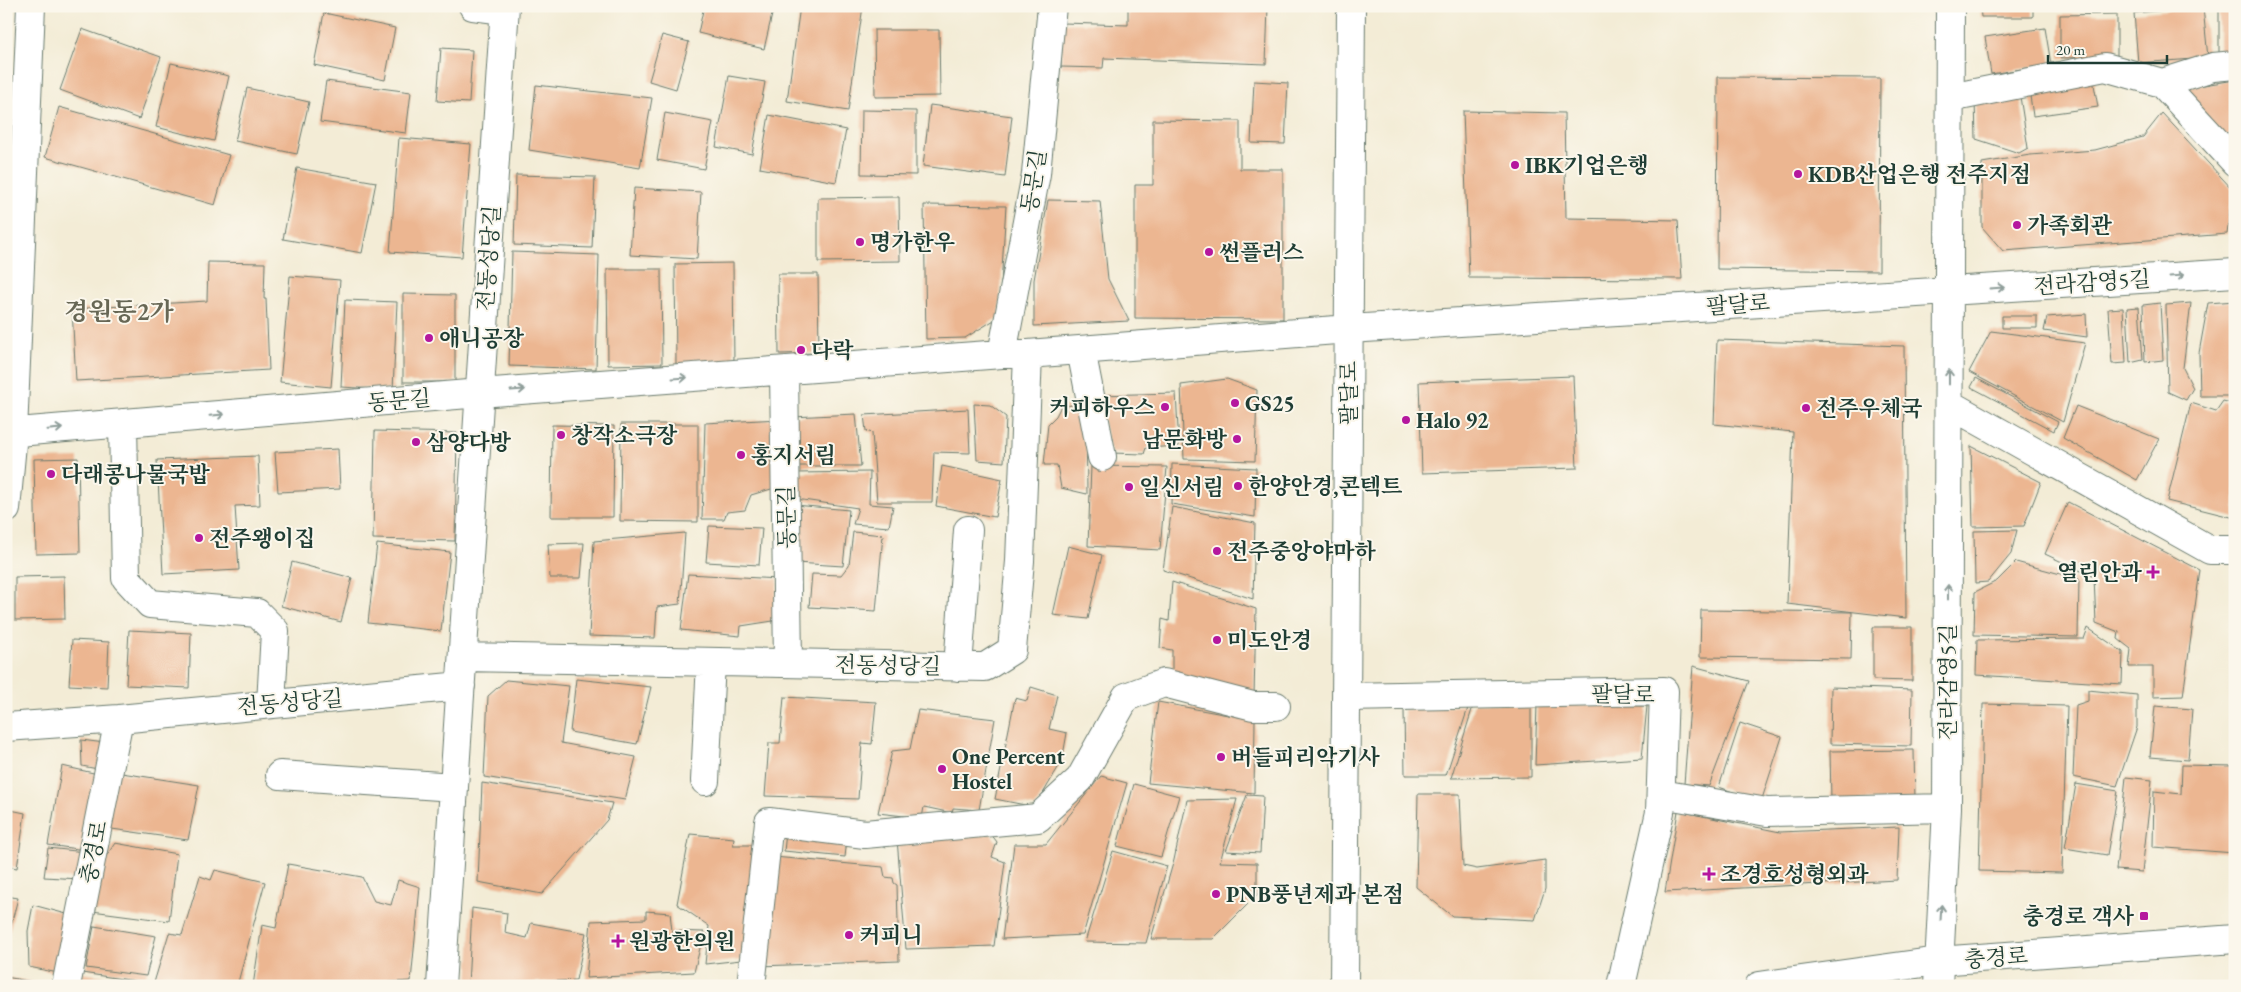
<svg xmlns="http://www.w3.org/2000/svg" width="2241" height="992" font-family="'EB Garamond','Noto Serif KR',serif">
  <style>
    .building { fill: #ecb691 }
    .lines { fill: none; stroke-linecap: round; stroke-linejoin: round }
    .minor-casing { stroke: #697a6d; stroke-width: 30 }
    .minor { stroke: #fff; stroke-width: 28 }
    .oneway { stroke: #8f9e9a }
    .poi-dot { fill: #b5179e; stroke: #fbf7ec; stroke-width: 2 }
    .labels { text-anchor: middle; stroke-width: 4; stroke-linejoin: round; paint-order: stroke }
    .poi-label { font-size: 22px; font-weight: bold; fill: #1f3d34; stroke: #fbf7ec; text-anchor: start }
    .street-label { font-size: 22px; fill: #1f3d34; stroke: #fbf7ec }
    .quarter-label { font-size: 25px; font-weight: bold; fill: #676755; stroke: #fbf7ec }
  </style>
  <rect width="100%" height="100%" fill="#fbf7ec"/>
  <filter id="ink" filterUnits="userSpaceOnUse"><feTurbulence type="fractalNoise" baseFrequency=".02" numOctaves="2"/><feDisplacementMap in="SourceGraphic" scale="10" xChannelSelector="R" yChannelSelector="G"/><feConvolveMatrix kernelMatrix="1 2 1 2 8 2 1 2 1" color-interpolation-filters="sRGB"/></filter>
  <filter id="wash" filterUnits="userSpaceOnUse"><feTurbulence type="fractalNoise" baseFrequency=".0096" numOctaves="4" result="noise"/><feDisplacementMap in="SourceGraphic" scale="20" xChannelSelector="R" yChannelSelector="G"/><feGaussianBlur stdDeviation="1.12" result="paint"/><feColorMatrix in="noise" values="0 0 0 0 0 0 0 0 0 0 0 0 0 0 0 0 0 1.4 0 .05"/><feComposite in="paint" operator="in"/></filter>
  <g filter="url(#wash)">
    <rect width="100%" height="100%" fill="#f3ecd6"/>
    <g id="blocks">
      <path class="building" d="M 6,6 L 10,6 L 7,19 L 6,19 Z
        M 704,6 L 774,6 L 764,49 L 698,33 Z
        M 800,6 L 863,6 L 848,111 L 787,101 Z
        M 1128,6 L 1268,6 L 1266,64 L 1104,58 L 1103,68 L 1061,67 L 1063,23 L 1128,25 Z
        M 1980,6 L 2033,6 L 2033,17 L 1981,17 Z
        M 2219,6 L 2235,6 L 2235,52 L 2219,53 Z
        M 2203,7 L 2208,58 L 2138,63 L 2134,13 Z
        M 324,13 L 395,28 L 385,80 L 314,65 Z
        M 2117,14 L 2117,57 L 2060,58 L 2060,15 Z
        M 2045,28 L 2051,64 L 1991,74 L 1985,37 Z
        M 82,29 L 161,57 L 139,119 L 60,90 Z
        M 874,30 L 939,30 L 940,96 L 875,97 Z
        M 662,35 L 689,42 L 676,89 L 649,81 Z
        M 441,48 L 472,50 L 469,103 L 437,101 Z
        M 171,63 L 229,76 L 214,141 L 156,127 Z
        M 729,76 L 765,82 L 752,154 L 716,147 Z
        M 1718,77 L 1880,78 L 1879,271 L 1717,269 Z
        M 2093,79 L 2098,107 L 2033,116 L 2029,89 Z
        M 2235,80 L 2235,133 L 2222,138 L 2179,89 Z
        M 326,81 L 411,92 L 406,133 L 320,122 Z
        M 1254,81 L 1288,83 L 1285,144 L 1251,143 Z
        M 536,85 L 652,98 L 640,168 L 529,150 Z
        M 247,88 L 309,102 L 297,154 L 235,141 Z
        M 2019,90 L 2028,148 L 2019,153 L 1976,139 L 1975,99 Z
        M 930,105 L 1012,116 L 1005,177 L 923,166 Z
        M 59,107 L 229,155 L 215,205 L 45,157 Z
        M 862,110 L 916,111 L 916,175 L 861,174 Z
        M 1463,111 L 1564,113 L 1566,218 L 1678,220 L 1682,279 L 1469,278 Z
        M 665,113 L 713,122 L 704,169 L 657,160 Z
        M 2162,113 L 2233,190 L 2227,234 L 2003,251 L 1982,227 L 1982,163 L 2030,155 L 2095,150 L 2143,137 Z
        M 769,115 L 846,130 L 836,182 L 760,168 Z
        M 1153,120 L 1240,121 L 1240,169 L 1283,169 L 1283,319 L 1135,318 L 1135,185 L 1153,185 Z
        M 399,138 L 471,144 L 462,257 L 390,252 Z
        M 297,168 L 376,182 L 362,253 L 283,239 Z
        M 516,175 L 595,177 L 592,248 L 514,245 Z
        M 634,188 L 701,192 L 697,259 L 630,255 Z
        M 899,197 L 900,261 L 818,262 L 818,198 Z
        M 1048,200 L 1100,201 L 1108,279 L 1129,321 L 1034,326 L 1034,280 Z
        M 924,205 L 1006,206 L 999,317 L 965,338 L 926,339 Z
        M 512,252 L 599,255 L 596,369 L 509,366 Z
        M 208,262 L 265,263 L 264,299 L 266,299 L 269,370 L 76,381 L 72,309 L 207,301 Z
        M 733,263 L 734,364 L 676,364 L 675,264 Z
        M 607,269 L 661,269 L 662,364 L 608,365 Z
        M 778,274 L 818,274 L 819,353 L 779,354 Z
        M 290,276 L 340,280 L 331,387 L 280,382 Z
        M 403,294 L 455,295 L 455,382 L 403,382 Z
        M 345,300 L 397,302 L 393,390 L 341,387 Z
        M 2235,301 L 2235,396 L 2200,396 L 2199,353 L 2208,303 Z
        M 2160,303 L 2163,360 L 2145,362 L 2143,305 Z
        M 2191,303 L 2183,368 L 2193,388 L 2186,400 L 2168,392 L 2166,305 Z
        M 2139,307 L 2143,360 L 2130,363 L 2127,308 Z
        M 2123,308 L 2126,363 L 2112,364 L 2108,309 Z
        M 2086,314 L 2087,337 L 2044,331 L 2047,317 Z
        M 2002,316 L 2037,316 L 2037,328 L 2002,328 Z
        M 1991,331 L 2085,343 L 2063,422 L 1969,372 Z
        M 1717,340 L 1904,346 L 1906,618 L 1787,604 L 1793,432 L 1714,424 Z
        M 1573,376 L 1577,468 L 1422,473 L 1419,382 Z
        M 1976,378 L 2058,422 L 2054,431 L 1971,387 Z
        M 1227,379 L 1257,390 L 1255,461 L 1184,459 L 1181,385 Z
        M 1176,393 L 1179,446 L 1146,448 L 1144,454 L 1111,453 L 1097,395 Z
        M 2223,401 L 2235,404 L 2235,518 L 2167,501 L 2191,403 L 2216,411 Z
        M 974,404 L 990,405 L 1006,417 L 1004,462 L 977,460 Z
        M 1086,404 L 1087,494 L 1061,488 L 1057,465 L 1044,465 L 1048,424 L 1056,416 L 1061,406 Z
        M 2076,406 L 2159,439 L 2137,480 L 2063,438 Z
        M 968,409 L 970,453 L 934,452 L 932,502 L 877,502 L 872,433 L 866,431 L 864,415 Z
        M 856,414 L 861,466 L 797,466 L 792,417 Z
        M 779,419 L 778,487 L 751,495 L 745,510 L 727,512 L 724,519 L 702,519 L 705,423 Z
        M 621,424 L 698,424 L 698,522 L 620,521 Z
        M 552,425 L 614,426 L 613,517 L 551,517 Z
        M 375,431 L 457,433 L 455,541 L 373,539 Z
        M 1971,446 L 2041,482 L 2024,526 L 1973,527 Z
        M 338,449 L 340,489 L 278,492 L 275,452 Z
        M 258,456 L 260,505 L 235,506 L 239,570 L 163,574 L 157,460 Z
        M 78,458 L 80,553 L 36,554 L 34,459 Z
        M 1172,464 L 1256,468 L 1255,517 L 1171,504 Z
        M 942,466 L 1002,479 L 995,517 L 936,506 Z
        M 1091,466 L 1167,467 L 1160,550 L 1088,546 Z
        M 870,472 L 869,504 L 893,506 L 889,527 L 853,524 L 858,508 L 796,499 L 795,473 Z
        M 2068,502 L 2200,570 L 2183,696 L 2153,697 L 2153,667 L 2129,667 L 2131,649 L 2118,639 L 2119,632 L 2096,623 L 2094,577 L 2045,554 Z
        M 795,505 L 849,510 L 843,566 L 796,563 Z
        M 1172,507 L 1255,523 L 1253,599 L 1163,570 Z
        M 709,526 L 762,528 L 759,565 L 706,562 Z
        M 2017,530 L 2011,554 L 1988,582 L 1975,583 L 1974,531 Z
        M 853,532 L 883,535 L 876,611 L 809,607 L 812,574 L 841,575 L 849,565 Z
        M 685,533 L 680,604 L 657,607 L 655,638 L 589,636 L 594,541 Z
        M 584,543 L 581,578 L 550,578 L 548,544 Z
        M 377,544 L 450,552 L 441,631 L 368,623 Z
        M 1068,546 L 1102,555 L 1088,619 L 1053,615 Z
        M 292,562 L 352,578 L 341,622 L 281,606 Z
        M 2016,562 L 2079,579 L 2078,637 L 1974,635 L 1975,592 L 1997,581 Z
        M 688,574 L 778,579 L 773,621 L 741,626 L 740,636 L 681,630 Z
        M 64,576 L 65,619 L 15,620 L 15,577 Z
        M 1172,582 L 1256,609 L 1254,696 L 1172,680 L 1172,650 L 1160,648 L 1162,619 L 1169,621 Z
        M 1701,610 L 1852,612 L 1851,659 L 1700,657 Z
        M 1873,627 L 1912,627 L 1912,681 L 1873,680 Z
        M 2088,628 L 2123,652 L 2122,684 L 1976,675 L 1977,640 L 2084,639 Z
        M 129,630 L 191,633 L 189,688 L 126,685 Z
        M 72,640 L 109,642 L 107,687 L 69,685 Z
        M 1693,666 L 1749,681 L 1709,786 L 1684,784 Z
        M 576,679 L 651,687 L 637,744 L 570,732 Z
        M 506,680 L 569,686 L 561,743 L 636,757 L 625,800 L 484,777 L 488,696 Z
        M 1031,687 L 1057,695 L 1049,729 L 1067,733 L 1062,761 L 1035,807 L 995,799 L 1015,698 L 1027,701 Z
        M 1831,687 L 1912,690 L 1911,746 L 1830,744 Z
        M 2088,690 L 2137,695 L 2137,727 L 2117,786 L 2073,777 L 2076,705 L 2088,701 Z
        M 784,697 L 876,702 L 872,744 L 862,743 L 858,799 L 765,796 L 769,743 L 780,743 Z
        M 1158,702 L 1255,720 L 1254,793 L 1148,783 Z
        M 1474,703 L 1531,704 L 1531,777 L 1451,778 Z
        M 1537,704 L 1647,706 L 1642,758 L 1535,765 Z
        M 1983,704 L 2067,706 L 2062,873 L 1979,871 Z
        M 1469,705 L 1446,775 L 1405,775 L 1404,710 Z
        M 2155,706 L 2192,709 L 2188,760 L 2150,757 Z
        M 918,710 L 995,719 L 979,810 L 953,808 L 952,813 L 924,807 L 922,818 L 878,813 L 892,751 L 910,749 Z
        M 1740,723 L 1782,737 L 1761,802 L 1719,787 Z
        M 81,740 L 105,743 L 103,770 L 82,766 Z
        M 1914,750 L 1915,800 L 1831,801 L 1830,751 Z
        M 2182,765 L 2235,766 L 2235,853 L 2153,847 L 2154,791 L 2181,794 Z
        M 62,766 L 98,774 L 85,850 L 48,845 Z
        M 115,772 L 199,785 L 188,840 L 105,828 Z
        M 1101,776 L 1127,783 L 1083,935 L 1002,939 L 1014,844 L 1046,844 Z
        M 2126,777 L 2152,780 L 2142,872 L 2116,870 Z
        M 482,783 L 612,803 L 607,820 L 542,894 L 478,882 Z
        M 1134,784 L 1179,796 L 1161,857 L 1117,846 Z
        M 2076,784 L 2118,791 L 2107,855 L 2065,848 Z
        M 1418,794 L 1460,794 L 1463,866 L 1477,869 L 1545,860 L 1545,889 L 1535,920 L 1452,916 L 1416,887 Z
        M 1247,795 L 1263,796 L 1260,853 L 1226,851 Z
        M 1237,799 L 1220,862 L 1257,863 L 1257,895 L 1213,939 L 1151,939 L 1174,860 L 1187,800 Z
        M 6,809 L 25,813 L 17,868 L 6,866 Z
        M 1678,811 L 1780,832 L 1899,827 L 1897,880 L 1665,892 Z
        M 786,833 L 847,839 L 845,857 L 784,851 Z
        M 690,834 L 734,838 L 733,845 L 760,845 L 750,959 L 705,964 L 709,926 L 677,904 Z
        M 991,834 L 997,842 L 992,857 L 1005,862 L 994,946 L 906,949 L 897,839 Z
        M 115,843 L 177,854 L 169,921 L 92,911 L 101,864 Z
        M 48,848 L 85,852 L 80,879 L 44,877 Z
        M 1113,851 L 1167,866 L 1146,943 L 1085,942 Z
        M 774,857 L 883,867 L 885,877 L 893,878 L 894,883 L 897,885 L 899,961 L 759,966 Z
        M 288,864 L 362,877 L 374,901 L 391,905 L 398,880 L 420,887 L 411,981 L 327,986 L 253,986 L 262,925 L 276,928 Z
        M 215,870 L 265,882 L 237,986 L 153,986 L 169,933 L 182,935 L 200,876 L 211,880 Z
        M 6,896 L 18,898 L 7,940 L 6,940 Z
        M 33,905 L 74,916 L 63,974 L 29,967 L 28,931 Z
        M 472,908 L 507,913 L 505,933 L 527,938 L 531,923 L 586,933 L 576,980 L 468,986 Z
        M 646,911 L 670,913 L 672,931 L 704,932 L 694,972 L 586,978 L 591,921 L 646,919 Z
        M 94,926 L 156,936 L 146,976 L 86,968 Z
        M 82,973 L 149,983 L 148,986 L 79,986 Z
        M 6,977 L 38,983 L 39,986 L 6,986 Z"/>
    </g>
  </g>
  <g filter="url(#ink)">
    <use href="#blocks" fill-opacity="0" stroke="#697a6d" stroke-width="1"/>
    <g class="lines">
      <g class="minor-casing">
        <path id="minor" d="M 473,6 L 504,10
          M 2162,83 L 2213,67 L 2235,65
          M 1950,98 L 2105,67 L 2162,83 L 2235,162
          M 1081,350 L 1102,457
          M 1002,354 L 1036,174 L 1052,6
          M 784,371 L 788,663
          M 1949,404 L 2210,550 L 2235,550
          M 123,423 L 126,578 L 150,604 L 257,613 L 275,631 L 271,704
          M 6,433 L 480,393 L 1002,354 L 1028,354 L 1349,329 L 2235,273
          M 6,509 L 13,433 L 31,6
          M 463,657 L 985,667 L 1012,650 L 1020,561 L 1028,354
          M 958,667 L 968,530
          M 1346,697 L 1664,691 L 1660,812 L 1621,986
          M 6,727 L 119,719 L 461,686
          M 280,775 L 454,787
          M 705,781 L 711,662
          M 1661,794 L 1767,812 L 1947,808
          M 66,986 L 119,719
          M 441,986 L 505,6
          M 751,986 L 769,822 L 865,834 L 1038,818 L 1080,779 L 1126,697 L 1164,683 L 1253,706 L 1276,706
          M 1344,986 L 1351,6
          M 1759,986 L 1938,961 L 2235,939
          M 1938,986 L 1947,808 L 1950,6"/>
      </g>
      <use href="#minor" class="minor"/>
    </g>
    <defs><path id="oneway-shaft" d="M-6 0H5M1.5-3L5.5 0L1.5 3" fill="none" stroke-width="1.6" stroke-linecap="round" stroke-linejoin="round" transform="scale(1.25)"/></defs>
    <g class="oneway">
      <use href="#oneway-shaft" transform="translate(2177 276) rotate(-4)"/>
      <use href="#oneway-shaft" transform="translate(1997 288) rotate(-4)"/>
      <use href="#oneway-shaft" transform="translate(1949 377) rotate(-90)"/>
      <use href="#oneway-shaft" transform="translate(680 378) rotate(-4)"/>
      <use href="#oneway-shaft" transform="translate(518 390) rotate(-4)"/>
      <use href="#oneway-shaft" transform="translate(217 415) rotate(-5)"/>
      <use href="#oneway-shaft" transform="translate(55 429) rotate(-5)"/>
      <use href="#oneway-shaft" transform="translate(1948 592) rotate(-90)"/>
      <use href="#oneway-shaft" transform="translate(1941 912) rotate(-87)"/>
    </g>
  </g>
  <g class="poi-dot">
    <circle cx="1515" cy="165" r="5"/>
    <circle cx="1798" cy="174" r="5"/>
    <circle cx="2017" cy="225" r="5"/>
    <circle cx="860" cy="242" r="5"/>
    <circle cx="1209" cy="252" r="5"/>
    <circle cx="429" cy="338" r="5"/>
    <circle cx="801" cy="350" r="5"/>
    <circle cx="1235" cy="403" r="5"/>
    <circle cx="1165" cy="407" r="5"/>
    <circle cx="1806" cy="408" r="5"/>
    <circle cx="1406" cy="420" r="5"/>
    <circle cx="561" cy="435" r="5"/>
    <circle cx="1237" cy="439" r="5"/>
    <circle cx="416" cy="442" r="5"/>
    <circle cx="741" cy="455" r="5"/>
    <circle cx="51" cy="474" r="5"/>
    <circle cx="1238" cy="486" r="5"/>
    <circle cx="1129" cy="487" r="5"/>
    <circle cx="199" cy="538" r="5"/>
    <circle cx="1217" cy="551" r="5"/>
    <path d="M2150.5 564.5h5v5h5v5h-5v5h-5v-5h-5v-5h5z"/>
    <circle cx="1217" cy="640" r="5"/>
    <circle cx="1221" cy="757" r="5"/>
    <circle cx="942" cy="769" r="5"/>
    <path d="M1706.5 866.5h5v5h5v5h-5v5h-5v-5h-5v-5h5z"/>
    <circle cx="1216" cy="894" r="5"/>
    <rect x="2139" y="911" width="10" height="10" rx="2.5"/>
    <circle cx="849" cy="935" r="5"/>
    <path d="M615.5 933.5h5v5h5v5h-5v5h-5v-5h-5v-5h5z"/>
  </g>
  <g class="labels">
    <g class="poi-label">
      <text x="1525" y="173">IBK기업은행</text>
      <text x="1808" y="182">KDB산업은행 전주지점</text>
      <text x="2027" y="233">가족회관</text>
      <text x="870" y="250">명가한우</text>
      <text x="1219" y="260">썬플러스</text>
      <text x="439" y="346">애니공장</text>
      <text x="811" y="358">다락</text>
      <text x="1245" y="411">GS25</text>
      <text x="1155" y="415" text-anchor="end">커피하우스</text>
      <text x="1816" y="416">전주우체국</text>
      <text x="1416" y="428">Halo 92</text>
      <text x="571" y="443">창작소극장</text>
      <text x="1227" y="447" text-anchor="end">남문화방</text>
      <text x="426" y="450">삼양다방</text>
      <text x="751" y="463">홍지서림</text>
      <text x="61" y="482">다래콩나물국밥</text>
      <text x="1248" y="494">한양안경,콘텍트</text>
      <text x="1139" y="495">일신서림</text>
      <text x="209" y="546">전주왱이집</text>
      <text x="1227" y="559">전주중앙야마하</text>
      <text x="2142" y="580" text-anchor="end">열린안과</text>
      <text x="1227" y="648">미도안경</text>
      <text x="952" y="764">One Percent<tspan x="952" dy="25">Hostel</tspan></text>
      <text x="1231" y="765">버들피리악기사</text>
      <text x="1720" y="882">조경호성형외과</text>
      <text x="1226" y="902">PNB풍년제과 본점</text>
      <text x="2134" y="924" text-anchor="end">충경로 객사</text>
      <text x="859" y="943">커피니</text>
      <text x="629" y="949">원광한의원</text>
    </g>
    <g class="street-label">
      <text transform="translate(1033 181) rotate(-81)" y="8">동문길</text>
      <text transform="translate(488 258) rotate(-86)" y="8">전동성당길</text>
      <text transform="translate(2092 282) rotate(-4)" y="8">전라감영5길</text>
      <text transform="translate(1738 304) rotate(-4)" y="8">팔달로</text>
      <text transform="translate(1348 393) rotate(-90)" y="8">팔달로</text>
      <text transform="translate(399 400) rotate(-5)" y="8">동문길</text>
      <text transform="translate(786 517) rotate(-91)" y="8">동문길</text>
      <text transform="translate(888 665) rotate(1)" y="8">전동성당길</text>
      <text transform="translate(1947 682) rotate(-90)" y="8">전라감영5길</text>
      <text transform="translate(1623 694) rotate(1)" y="8">팔달로</text>
      <text transform="translate(290 702) rotate(-5)" y="8">전동성당길</text>
      <text transform="translate(93 852) rotate(-79)" y="8">충경로</text>
      <text transform="translate(1996 957) rotate(-4)" y="8">충경로</text>
    </g>
    <g class="quarter-label">
      <text x="119" y="320">경원동2가</text>
    </g>
  </g>
  <rect width="2241" height="992" fill="none" stroke="#fbf7ec" stroke-width="25"/>
  <path d="M2048 55v8h119v-8" fill="none" stroke="#1f3d34" stroke-width="2.5"/>
  <text x="2056" y="55" font-size="15" fill="#1f3d34" stroke="#fbf7ec" stroke-width="4" paint-order="stroke">20 m</text>
</svg>
